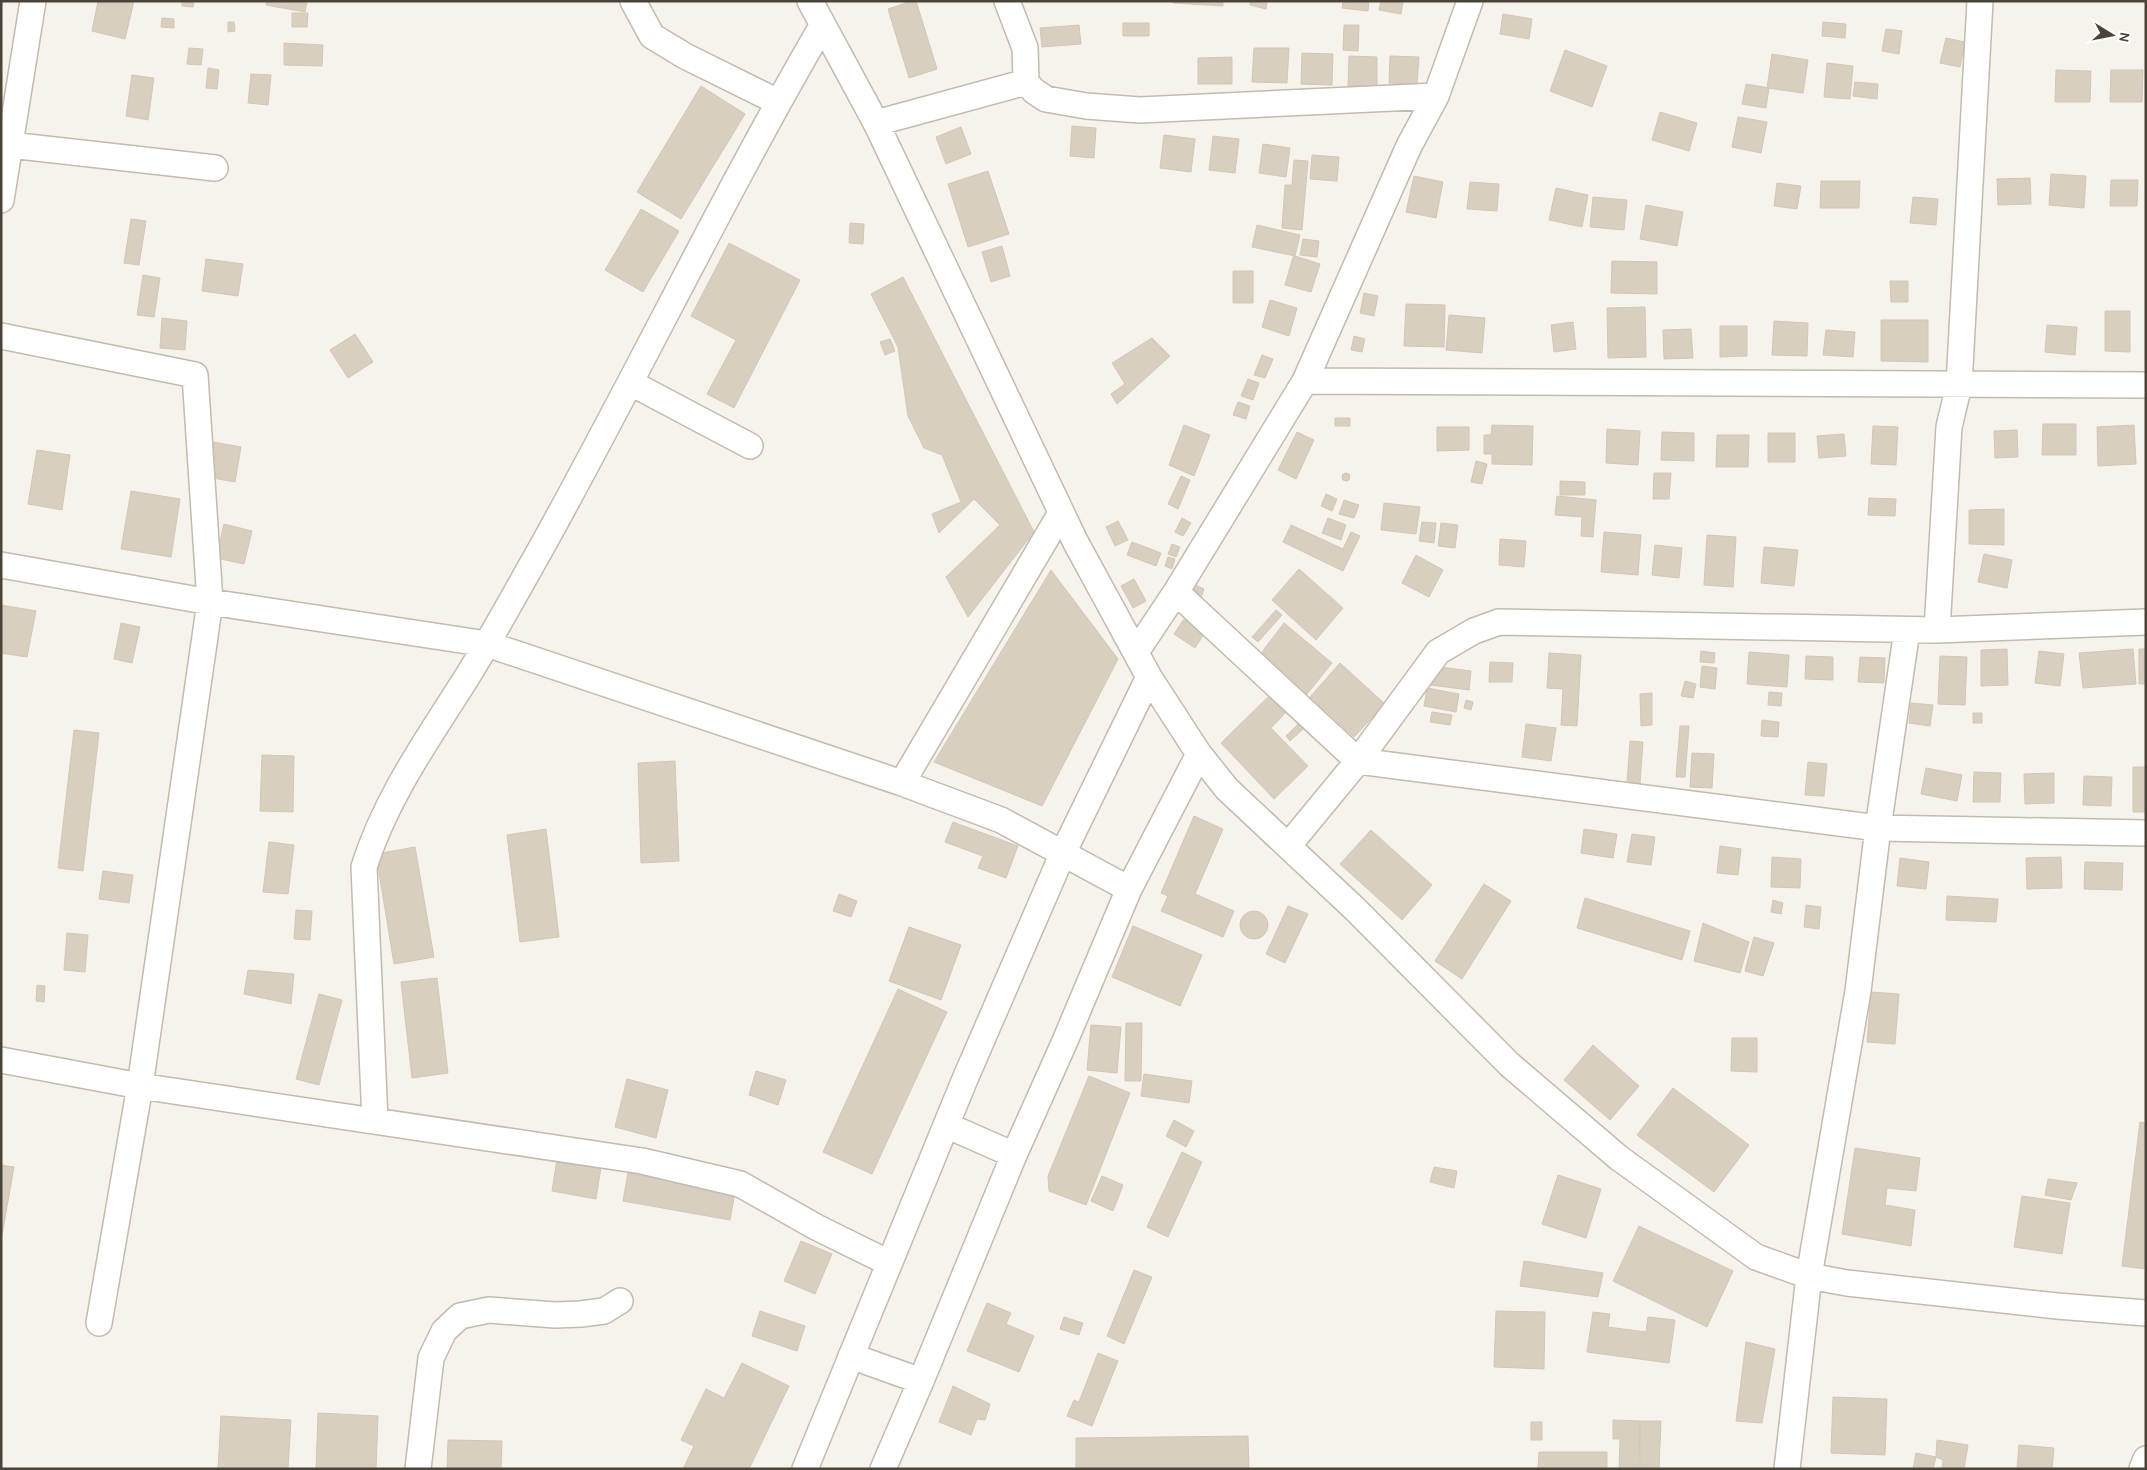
<svg xmlns="http://www.w3.org/2000/svg" width="2147" height="1470" font-family="Karla,sans-serif">
  <style>
    .building { fill: #d8cfc1; stroke: #d3c7b4 }
    .lines { fill: none; stroke-linecap: round; stroke-linejoin: round }
    .minor-casing { stroke: #c2bbae; stroke-width: 28 }
    .minor { stroke: #fff; stroke-width: 25 }
  </style>
  <rect width="100%" height="100%" fill="#f6f3ec"/>
  <path class="building" d="M 98,1 L 134,1 L 125,39 L 92,31 Z
    M 182,1 L 194,1 L 193,7 L 182,6 Z
    M 266,1 L 307,1 L 305,12 L 266,5 Z
    M 912,1 L 916,1 L 937,69 L 909,78 L 888,9 Z
    M 1173,1 L 1223,1 L 1223,6 L 1173,3 Z
    M 1250,1 L 1267,1 L 1266,9 L 1250,5 Z
    M 1343,1 L 1369,1 L 1368,11 L 1342,8 Z
    M 1381,1 L 1403,1 L 1401,14 L 1379,10 Z
    M 292,13 L 308,13 L 307,27 L 292,27 Z
    M 1503,14 L 1532,19 L 1529,39 L 1500,34 Z
    M 162,18 L 174,19 L 174,28 L 161,27 Z
    M 228,22 L 234,22 L 235,31 L 228,32 Z
    M 1823,22 L 1846,24 L 1845,38 L 1822,36 Z
    M 1123,23 L 1149,23 L 1149,36 L 1123,36 Z
    M 1079,25 L 1081,44 L 1042,47 L 1040,28 Z
    M 1344,25 L 1359,25 L 1358,51 L 1343,50 Z
    M 1886,29 L 1902,31 L 1899,54 L 1882,51 Z
    M 1946,38 L 1965,42 L 1960,67 L 1940,63 Z
    M 284,43 L 323,45 L 322,66 L 284,65 Z
    M 189,48 L 203,49 L 201,65 L 187,64 Z
    M 1254,48 L 1289,48 L 1287,83 L 1252,82 Z
    M 1565,50 L 1607,66 L 1592,107 L 1550,91 Z
    M 1302,53 L 1333,54 L 1332,85 L 1301,84 Z
    M 1772,54 L 1808,60 L 1803,93 L 1767,88 Z
    M 1349,56 L 1377,57 L 1377,86 L 1348,86 Z
    M 1390,56 L 1419,57 L 1417,84 L 1389,83 Z
    M 1232,57 L 1232,84 L 1198,84 L 1198,58 Z
    M 1827,63 L 1853,66 L 1850,99 L 1824,97 Z
    M 208,68 L 219,70 L 217,89 L 206,88 Z
    M 2056,70 L 2091,71 L 2090,102 L 2055,102 Z
    M 2111,70 L 2143,70 L 2142,102 L 2110,102 Z
    M 251,74 L 271,75 L 268,105 L 248,103 Z
    M 132,75 L 154,78 L 148,120 L 126,116 Z
    M 1855,82 L 1878,84 L 1877,99 L 1853,96 Z
    M 1746,84 L 1769,88 L 1766,108 L 1742,104 Z
    M 701,86 L 745,114 L 681,219 L 637,192 Z
    M 1660,112 L 1697,123 L 1689,151 L 1652,140 Z
    M 1738,117 L 1767,122 L 1761,153 L 1732,147 Z
    M 1072,126 L 1096,128 L 1094,158 L 1070,156 Z
    M 961,127 L 971,154 L 946,164 L 936,137 Z
    M 1164,135 L 1195,139 L 1191,172 L 1160,168 Z
    M 1213,136 L 1239,139 L 1235,173 L 1209,170 Z
    M 1263,144 L 1290,148 L 1286,177 L 1259,173 Z
    M 1312,155 L 1339,157 L 1337,181 L 1310,179 Z
    M 1294,160 L 1308,161 L 1302,230 L 1282,228 L 1285,185 L 1292,185 Z
    M 988,171 L 1009,234 L 968,247 L 948,184 Z
    M 2051,174 L 2086,176 L 2084,208 L 2049,205 Z
    M 1414,176 L 1443,182 L 1436,218 L 1406,212 Z
    M 2030,178 L 2031,204 L 1998,205 L 1997,179 Z
    M 2111,180 L 2138,180 L 2137,206 L 2110,206 Z
    M 1821,181 L 1860,181 L 1859,208 L 1820,208 Z
    M 1470,182 L 1499,184 L 1497,211 L 1467,209 Z
    M 1777,183 L 1801,186 L 1797,209 L 1774,206 Z
    M 1556,188 L 1588,195 L 1582,227 L 1549,220 Z
    M 1593,197 L 1627,200 L 1624,230 L 1590,227 Z
    M 1913,197 L 1938,199 L 1936,225 L 1910,223 Z
    M 1646,205 L 1683,212 L 1677,246 L 1640,239 Z
    M 641,209 L 679,231 L 643,292 L 605,270 Z
    M 131,219 L 146,221 L 139,265 L 124,263 Z
    M 850,223 L 864,224 L 863,244 L 849,243 Z
    M 1257,225 L 1300,235 L 1295,256 L 1252,247 Z
    M 1303,239 L 1319,241 L 1317,257 L 1300,255 Z
    M 729,243 L 800,280 L 734,408 L 707,394 L 736,340 L 691,316 Z
    M 1002,246 L 1010,276 L 991,282 L 982,252 Z
    M 1295,256 L 1320,264 L 1311,292 L 1285,285 L 1293,257 Z
    M 206,259 L 243,264 L 238,296 L 202,291 Z
    M 1612,261 L 1657,262 L 1657,294 L 1611,293 Z
    M 1233,271 L 1253,271 L 1253,303 L 1233,303 Z
    M 143,275 L 160,278 L 154,317 L 137,315 Z
    M 903,277 L 1034,532 L 968,617 L 946,577 L 1000,525 L 974,499 L 939,533 L 932,514 L 961,502 L 942,455 L 924,448 L 908,416 L 898,347 L 871,294 Z
    M 1890,281 L 1908,281 L 1908,302 L 1891,302 Z
    M 1364,293 L 1378,296 L 1374,316 L 1360,313 Z
    M 1270,300 L 1297,308 L 1289,336 L 1262,327 Z
    M 1406,304 L 1445,305 L 1444,347 L 1404,346 Z
    M 1645,307 L 1646,357 L 1608,358 L 1607,308 Z
    M 2105,311 L 2130,311 L 2130,352 L 2105,351 Z
    M 1449,315 L 1485,318 L 1482,353 L 1446,350 Z
    M 162,318 L 187,321 L 185,350 L 160,348 Z
    M 1881,320 L 1928,320 L 1928,362 L 1881,361 Z
    M 1774,321 L 1808,323 L 1807,356 L 1772,355 Z
    M 1573,322 L 1576,349 L 1554,352 L 1551,325 Z
    M 2047,325 L 2077,327 L 2075,355 L 2045,352 Z
    M 1720,326 L 1747,326 L 1747,356 L 1720,357 Z
    M 1691,329 L 1693,358 L 1664,359 L 1663,330 Z
    M 1826,330 L 1855,332 L 1853,357 L 1823,355 Z
    M 355,334 L 373,362 L 348,378 L 330,350 Z
    M 1354,336 L 1365,339 L 1362,352 L 1351,350 Z
    M 1152,338 L 1170,356 L 1117,404 L 1111,394 L 1125,384 L 1112,363 Z
    M 890,339 L 895,351 L 885,355 L 880,342 Z
    M 1262,355 L 1273,359 L 1265,378 L 1254,375 Z
    M 1248,379 L 1259,383 L 1253,400 L 1241,396 Z
    M 1238,402 L 1250,406 L 1246,419 L 1233,415 Z
    M 1335,418 L 1350,418 L 1350,426 L 1335,426 Z
    M 2043,424 L 2076,424 L 2076,455 L 2042,455 Z
    M 1184,425 L 1210,435 L 1194,476 L 1169,465 Z
    M 1492,425 L 1533,426 L 1532,465 L 1492,464 L 1492,454 L 1484,454 L 1484,435 L 1491,435 Z
    M 2134,425 L 2136,464 L 2098,466 L 2097,427 Z
    M 1873,426 L 1898,427 L 1896,465 L 1871,464 Z
    M 1437,427 L 1469,427 L 1469,450 L 1437,451 Z
    M 1607,429 L 1640,431 L 1638,465 L 1606,463 Z
    M 2017,430 L 2018,457 L 1995,458 L 1994,431 Z
    M 1297,432 L 1314,440 L 1296,479 L 1278,470 Z
    M 1662,432 L 1694,433 L 1694,461 L 1661,460 Z
    M 1768,433 L 1795,433 L 1795,462 L 1768,462 Z
    M 1844,434 L 1846,456 L 1819,458 L 1817,436 Z
    M 1717,435 L 1749,435 L 1748,467 L 1716,467 Z
    M 213,442 L 241,447 L 235,482 L 207,477 Z
    M 37,450 L 70,455 L 62,510 L 28,504 Z
    M 1476,461 L 1487,464 L 1482,484 L 1471,482 Z
    M 1654,473 L 1671,473 L 1669,499 L 1653,499 Z
    M1342 477a4 4 0 1 1 8 0a4 4 0 1 1-8 0Z
    M 1181,476 L 1190,480 L 1178,509 L 1168,504 Z
    M 1560,481 L 1585,482 L 1585,495 L 1560,495 Z
    M 131,491 L 180,499 L 171,557 L 121,549 Z
    M 1326,494 L 1337,499 L 1332,511 L 1321,506 Z
    M 1557,496 L 1596,500 L 1593,537 L 1581,536 L 1582,517 L 1555,515 Z
    M 1869,498 L 1896,499 L 1895,516 L 1868,515 Z
    M 1344,500 L 1359,505 L 1354,518 L 1339,514 Z
    M 1384,503 L 1420,507 L 1416,534 L 1381,530 Z
    M 2004,509 L 2004,545 L 1969,544 L 1969,510 Z
    M 1182,518 L 1191,523 L 1183,536 L 1175,532 Z
    M 1328,518 L 1346,525 L 1341,540 L 1322,533 Z
    M 1118,521 L 1128,540 L 1115,546 L 1106,527 Z
    M 1422,522 L 1436,523 L 1434,543 L 1419,541 Z
    M 1441,523 L 1458,525 L 1455,548 L 1438,546 Z
    M 224,524 L 252,531 L 244,564 L 216,558 Z
    M 1291,525 L 1343,549 L 1351,532 L 1360,536 L 1343,571 L 1283,542 Z
    M 1604,532 L 1641,535 L 1638,575 L 1601,572 Z
    M 1707,535 L 1736,537 L 1733,587 L 1704,585 Z
    M 1500,539 L 1526,541 L 1524,567 L 1499,565 Z
    M 1132,542 L 1161,553 L 1156,566 L 1127,555 Z
    M 1172,544 L 1180,547 L 1176,557 L 1168,554 Z
    M 1655,545 L 1682,548 L 1679,578 L 1652,575 Z
    M 1764,547 L 1798,550 L 1794,586 L 1761,583 Z
    M 1984,554 L 2012,560 L 2007,588 L 1978,582 Z
    M 1416,555 L 1443,570 L 1429,597 L 1402,583 Z
    M 1168,557 L 1175,559 L 1172,569 L 1165,566 Z
    M 1299,569 L 1343,608 L 1316,640 L 1272,600 Z
    M 1051,570 L 1118,659 L 1042,806 L 934,762 Z
    M 1134,579 L 1146,601 L 1133,608 L 1121,586 Z
    M 1195,585 L 1204,589 L 1199,604 L 1190,600 Z
    M 1,605 L 36,611 L 27,657 L 1,653 Z
    M 1276,610 L 1282,615 L 1258,642 L 1252,637 Z
    M 1184,619 L 1205,632 L 1195,648 L 1174,634 Z
    M 121,623 L 140,627 L 132,663 L 114,659 Z
    M 1284,623 L 1332,663 L 1307,694 L 1262,652 Z
    M 2007,649 L 2008,685 L 1981,686 L 1981,650 Z
    M 2133,649 L 2136,684 L 2083,688 L 2079,653 Z
    M 2139,649 L 2146,649 L 2146,684 L 2139,684 Z
    M 1701,651 L 1715,653 L 1714,663 L 1700,662 Z
    M 2039,651 L 2064,654 L 2060,686 L 2035,683 Z
    M 1749,652 L 1789,655 L 1787,687 L 1747,684 Z
    M 1549,653 L 1581,655 L 1577,726 L 1561,725 L 1563,689 L 1547,688 Z
    M 1806,656 L 1833,657 L 1833,680 L 1805,679 Z
    M 1940,656 L 1967,657 L 1965,705 L 1938,704 Z
    M 1860,657 L 1885,658 L 1884,683 L 1858,682 Z
    M 1490,662 L 1513,663 L 1512,682 L 1489,682 Z
    M 1340,663 L 1385,704 L 1354,737 L 1310,697 Z
    M 1433,666 L 1471,671 L 1469,690 L 1430,685 Z
    M 1702,666 L 1717,668 L 1715,689 L 1700,687 Z
    M 1685,681 L 1696,684 L 1693,698 L 1681,696 Z
    M 1427,688 L 1459,694 L 1456,712 L 1424,706 Z
    M 1273,692 L 1289,709 L 1271,728 L 1308,766 L 1274,799 L 1221,743 Z
    M 1769,692 L 1782,693 L 1781,706 L 1768,705 Z
    M 1652,693 L 1652,725 L 1641,726 L 1640,694 Z
    M 1466,700 L 1473,702 L 1471,710 L 1464,708 Z
    M 1911,703 L 1933,705 L 1930,726 L 1909,723 Z
    M 1432,712 L 1452,715 L 1450,725 L 1430,722 Z
    M 1973,713 L 1982,713 L 1982,723 L 1973,723 Z
    M 1762,720 L 1779,722 L 1778,737 L 1761,736 Z
    M 1298,724 L 1303,729 L 1290,741 L 1286,736 Z
    M 1526,724 L 1556,728 L 1551,761 L 1522,757 Z
    M 1680,726 L 1689,726 L 1685,777 L 1676,777 Z
    M 74,730 L 99,733 L 83,871 L 58,868 Z
    M 1630,741 L 1643,742 L 1640,784 L 1627,783 Z
    M 1692,753 L 1714,754 L 1712,788 L 1690,787 Z
    M 262,755 L 294,756 L 293,812 L 260,811 Z
    M 675,761 L 679,861 L 641,863 L 638,763 Z
    M 1808,762 L 1827,764 L 1824,796 L 1805,795 Z
    M 2133,767 L 2146,767 L 2146,812 L 2133,812 Z
    M 1926,768 L 1962,775 L 1957,801 L 1921,794 Z
    M 1974,772 L 2001,773 L 2000,802 L 1973,802 Z
    M 2054,773 L 2054,803 L 2025,804 L 2024,774 Z
    M 2084,776 L 2112,777 L 2111,806 L 2083,805 Z
    M 1194,816 L 1223,829 L 1195,894 L 1234,911 L 1223,937 L 1161,911 L 1168,896 L 1161,893 Z
    M 953,822 L 1018,846 L 1006,878 L 978,868 L 983,856 L 945,842 Z
    M 546,829 L 559,937 L 520,942 L 507,835 Z
    M 1584,829 L 1617,834 L 1613,858 L 1581,853 Z
    M 1371,830 L 1432,885 L 1402,920 L 1340,864 Z
    M 1632,834 L 1655,837 L 1651,865 L 1627,862 Z
    M 269,842 L 294,845 L 288,894 L 263,892 Z
    M 1720,846 L 1741,849 L 1738,875 L 1717,873 Z
    M 415,847 L 434,957 L 394,964 L 376,854 Z
    M 1772,857 L 1801,859 L 1800,888 L 1771,887 Z
    M 2061,857 L 2062,888 L 2027,889 L 2026,858 Z
    M 1900,858 L 1929,862 L 1926,889 L 1897,886 Z
    M 2085,862 L 2123,863 L 2122,890 L 2084,889 Z
    M 103,871 L 133,875 L 129,903 L 99,899 Z
    M 1484,884 L 1511,901 L 1462,979 L 1435,961 Z
    M 839,894 L 857,901 L 851,917 L 833,911 Z
    M 1947,896 L 1998,899 L 1996,922 L 1946,920 Z
    M 1585,898 L 1690,931 L 1682,960 L 1577,928 Z
    M 1773,900 L 1783,903 L 1781,914 L 1771,912 Z
    M 1806,905 L 1821,907 L 1819,929 L 1804,927 Z
    M 1288,906 L 1308,914 L 1285,963 L 1266,954 Z
    M 296,910 L 312,911 L 310,940 L 294,939 Z
    M1240 925a14 14 0 1 1 28 0a14 14 0 1 1-28 0Z
    M 1703,923 L 1749,942 L 1740,973 L 1694,961 Z
    M 1133,926 L 1202,955 L 1180,1006 L 1112,977 Z
    M 909,927 L 961,945 L 941,1000 L 889,981 Z
    M 67,933 L 88,935 L 85,972 L 64,970 Z
    M 1754,937 L 1774,943 L 1763,976 L 1745,971 Z
    M 248,970 L 294,974 L 291,1004 L 244,994 Z
    M 437,978 L 448,1073 L 412,1078 L 401,982 Z
    M 37,985 L 45,986 L 44,1002 L 36,1001 Z
    M 898,989 L 947,1012 L 872,1174 L 823,1152 Z
    M 1871,992 L 1899,994 L 1895,1044 L 1867,1042 Z
    M 319,994 L 342,1000 L 319,1085 L 296,1079 Z
    M 1126,1023 L 1142,1023 L 1141,1081 L 1125,1081 Z
    M 1091,1025 L 1121,1027 L 1117,1073 L 1087,1070 Z
    M 1732,1038 L 1757,1038 L 1757,1072 L 1731,1071 Z
    M 1593,1045 L 1639,1086 L 1610,1120 L 1564,1080 Z
    M 756,1071 L 786,1080 L 778,1105 L 749,1095 Z
    M 1144,1074 L 1192,1081 L 1189,1103 L 1141,1096 Z
    M 1089,1076 L 1130,1093 L 1086,1205 L 1049,1191 L 1048,1176 Z
    M 627,1079 L 668,1090 L 656,1138 L 615,1127 Z
    M 1673,1088 L 1749,1145 L 1714,1192 L 1637,1135 Z
    M 1174,1120 L 1194,1131 L 1186,1147 L 1166,1136 Z
    M 2140,1122 L 2146,1123 L 2146,1269 L 2122,1266 Z
    M 1855,1148 L 1920,1158 L 1916,1191 L 1887,1188 L 1885,1205 L 1915,1210 L 1911,1246 L 1842,1234 Z
    M 1182,1152 L 1202,1162 L 1168,1237 L 1147,1227 Z
    M 557,1159 L 601,1167 L 596,1199 L 552,1191 Z
    M 1,1165 L 14,1167 L 2,1235 L 1,1235 Z
    M 1434,1167 L 1457,1171 L 1454,1188 L 1430,1182 Z
    M 628,1173 L 735,1192 L 730,1220 L 623,1201 Z
    M 1558,1175 L 1601,1189 L 1586,1238 L 1542,1224 Z
    M 1102,1176 L 1123,1185 L 1113,1211 L 1091,1201 Z
    M 2048,1179 L 2077,1183 L 2071,1200 L 2045,1195 Z
    M 2022,1196 L 2070,1203 L 2062,1254 L 2014,1247 Z
    M 1639,1226 L 1733,1271 L 1707,1327 L 1613,1281 Z
    M 801,1241 L 832,1254 L 815,1294 L 784,1281 Z
    M 1524,1261 L 1603,1273 L 1598,1297 L 1520,1286 Z
    M 1134,1270 L 1152,1277 L 1124,1344 L 1107,1336 Z
    M 987,1303 L 1011,1313 L 1006,1324 L 1034,1336 L 1019,1372 L 967,1351 Z
    M 760,1311 L 805,1326 L 797,1351 L 752,1336 Z
    M 1496,1311 L 1545,1312 L 1544,1369 L 1494,1367 Z
    M 1593,1312 L 1610,1314 L 1608,1327 L 1646,1332 L 1648,1317 L 1675,1320 L 1669,1363 L 1587,1352 Z
    M 1064,1317 L 1083,1323 L 1079,1335 L 1060,1329 Z
    M 1746,1342 L 1775,1349 L 1762,1423 L 1736,1421 Z
    M 1098,1353 L 1118,1361 L 1092,1426 L 1067,1416 L 1074,1400 L 1079,1402 Z
    M 742,1363 L 789,1386 L 749,1469 L 683,1469 L 694,1446 L 681,1440 L 706,1389 L 724,1398 Z
    M 953,1386 L 990,1404 L 985,1420 L 977,1419 L 971,1435 L 939,1422 Z
    M 1833,1397 L 1887,1399 L 1885,1455 L 1831,1453 Z
    M 318,1413 L 378,1416 L 376,1469 L 316,1469 Z
    M 221,1416 L 291,1420 L 288,1469 L 218,1469 Z
    M 1613,1420 L 1640,1421 L 1639,1469 L 1619,1469 L 1620,1439 L 1613,1439 Z
    M 1640,1421 L 1661,1421 L 1659,1469 L 1640,1469 Z
    M 1531,1422 L 1542,1422 L 1542,1440 L 1531,1440 Z
    M 1248,1436 L 1249,1469 L 1076,1469 L 1076,1438 Z
    M 448,1440 L 502,1441 L 501,1469 L 447,1469 Z
    M 1937,1440 L 1968,1445 L 1964,1469 L 1942,1469 L 1943,1460 L 1936,1457 Z
    M 2019,1445 L 2054,1448 L 2052,1469 L 2017,1469 Z
    M 1539,1452 L 1607,1452 L 1607,1469 L 1538,1469 Z
    M 1916,1453 L 1936,1457 L 1933,1469 L 1913,1469 Z"/>
  <g class="lines">
    <g class="minor-casing">
      <path id="minor" d="M 633,1 L 652,36 L 685,56 L 778,102
        M 810,1 L 876,123 L 1075,541 L 1149,677 L 1199,754 L 1227,789 L 1355,909 L 1510,1065 L 1619,1158 L 1756,1257 L 1809,1276 L 1847,1283 L 2057,1306 L 2146,1313
        M 1007,1 L 1025,48 L 1026,82 L 1034,91 L 1046,99 L 1086,106 L 1140,110 L 1436,96
        M 876,123 L 1026,82
        M 10,145 L 215,168
        M 1,200 L 33,1
        M 1,336 L 195,375 L 210,602 L 140,1086 L 99,1323
        M 1305,381 L 2146,385
        M 631,383 L 750,446
        M 1,565 L 210,602 L 487,644 L 902,783 L 1001,820 L 1129,889
        M 1176,592 L 1358,761 L 1878,828 L 2146,833
        M 1937,630 L 1949,427 L 1959,385 L 1980,1
        M 1136,652 L 1176,592 L 1305,381 L 1409,146 L 1436,96 L 1470,1
        M 902,783 L 1061,513
        M 1288,846 L 1358,761 L 1438,652 L 1474,631 L 1499,622 L 1937,630 L 2146,622
        M 1,1060 L 140,1086 L 642,1161 L 740,1184 L 816,1227 L 889,1263
        M 375,1121 L 364,867 C 386,797 428,739 467,677 C 492,637 515,594 539,552 C 636,378 722,198 822,26
        M 946,1125 L 1014,1155
        M 851,1356 L 921,1381
        M 418,1469 L 431,1358 L 444,1331 L 460,1316 L 489,1310 L 555,1315 L 581,1314 L 604,1311 L 620,1301
        M 805,1469 L 965,1079 L 1063,853 L 1149,677
        M 883,1469 L 921,1381 L 1014,1155 L 1065,1041 L 1129,889 L 1199,754
        M 1787,1469 L 1809,1276 L 1858,991 L 1878,828 L 1907,630
        M 2142,1469 L 2146,1459"/>
    </g>
    <use href="#minor" class="minor"/>
  </g>
  <rect width="2147" height="1470" fill="none" stroke="#4b4439" stroke-width="5"/>
  <g transform="translate(2112 35) rotate(100)" stroke="#ffffff" stroke-width="4" paint-order="stroke">
  <path d="M0-4L9 19L0 12L-9 19Z" fill="#4b4439"/>
  <text y="-8" font-size="14" font-weight="bold" text-anchor="middle" fill="#4b4439">N</text>
  </g>
</svg>
